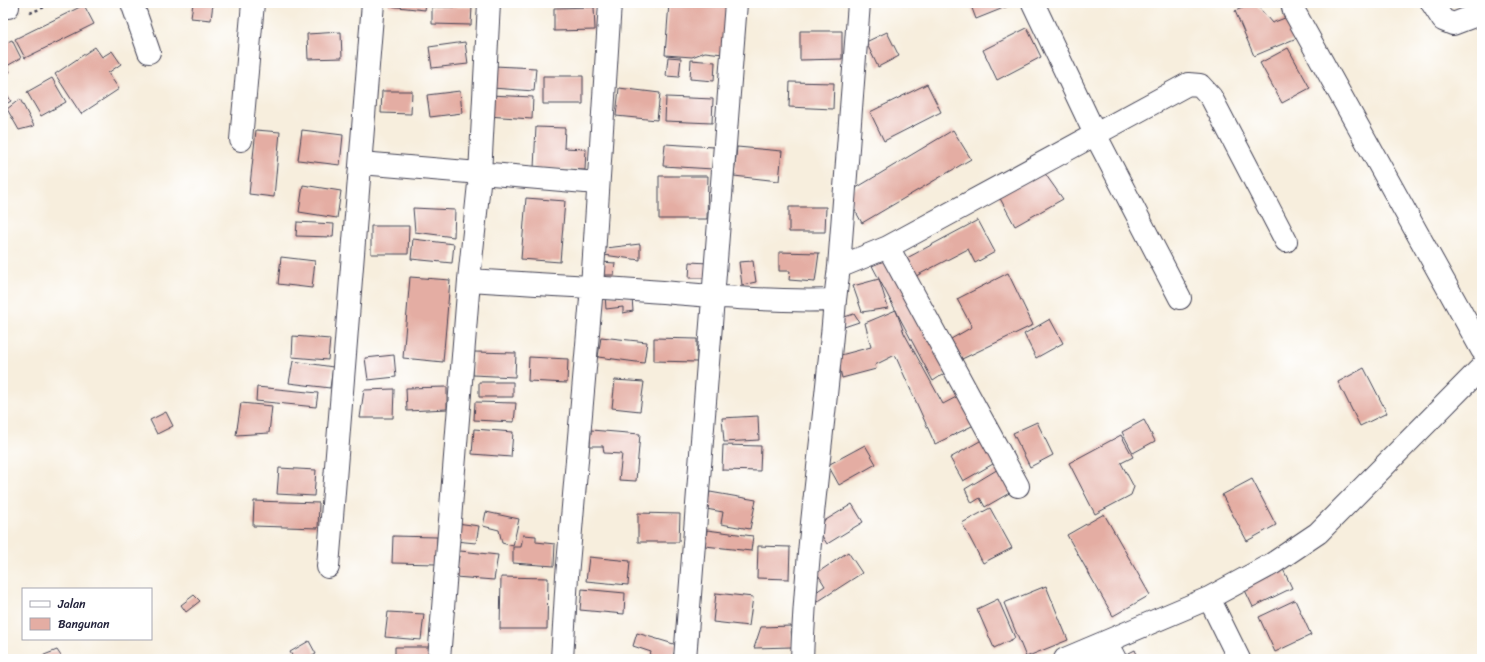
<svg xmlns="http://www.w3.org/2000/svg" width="1485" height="662" font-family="Sriracha,sans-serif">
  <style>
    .building { fill: #e4ada3 }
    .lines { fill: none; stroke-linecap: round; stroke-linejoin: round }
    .minor-casing { stroke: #424153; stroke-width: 24 }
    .path { stroke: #424153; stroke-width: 2.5; stroke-dasharray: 3 3; stroke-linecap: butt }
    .minor { stroke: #fff; stroke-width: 22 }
  </style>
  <rect width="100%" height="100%" fill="#fff"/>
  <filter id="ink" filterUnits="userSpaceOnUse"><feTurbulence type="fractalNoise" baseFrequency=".025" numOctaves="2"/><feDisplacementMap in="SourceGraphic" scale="8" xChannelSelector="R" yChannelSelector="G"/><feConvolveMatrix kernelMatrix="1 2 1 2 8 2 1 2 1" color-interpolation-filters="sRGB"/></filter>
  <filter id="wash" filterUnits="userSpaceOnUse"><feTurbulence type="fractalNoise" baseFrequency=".012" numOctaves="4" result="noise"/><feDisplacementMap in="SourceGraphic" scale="16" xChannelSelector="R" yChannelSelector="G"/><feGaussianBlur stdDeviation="0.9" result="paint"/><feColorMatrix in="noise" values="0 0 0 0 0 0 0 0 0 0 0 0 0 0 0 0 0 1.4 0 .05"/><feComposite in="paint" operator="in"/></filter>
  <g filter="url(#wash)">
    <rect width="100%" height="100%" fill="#f7eedd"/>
    <g id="blocks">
      <path class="building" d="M 193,3 L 213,3 L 211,20 L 191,18 Z
        M 389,3 L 426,3 L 425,10 L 389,6 Z
        M 669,3 L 727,3 L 723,54 L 705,52 L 692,57 L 665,55 Z
        M 970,3 L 1011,3 L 1011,5 L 976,19 Z
        M 1255,3 L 1272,23 L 1290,16 L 1299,37 L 1254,56 L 1235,11 Z
        M 84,5 L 94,24 L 25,58 L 15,39 Z
        M 432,7 L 472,7 L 471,25 L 432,24 Z
        M 594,7 L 595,30 L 554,31 L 554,8 Z
        M 1027,28 L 1041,57 L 997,80 L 983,50 Z
        M 800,31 L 842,31 L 842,59 L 800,60 Z
        M 341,32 L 342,58 L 308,59 L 307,34 Z
        M 887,32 L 899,56 L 878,67 L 866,42 Z
        M 12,40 L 21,58 L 7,66 L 10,72 L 3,75 L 3,44 Z
        M 465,42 L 468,64 L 432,68 L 429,47 Z
        M 95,47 L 102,57 L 112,51 L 121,64 L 108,73 L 119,89 L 81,114 L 55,74 Z
        M 1288,48 L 1310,88 L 1282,103 L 1260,63 Z
        M 668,57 L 681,58 L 679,77 L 666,76 Z
        M 691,60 L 715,62 L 714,81 L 690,79 Z
        M 494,66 L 536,68 L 534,91 L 492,88 Z
        M 543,76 L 583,76 L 583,104 L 543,104 Z
        M 52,78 L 66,102 L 41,116 L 27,92 Z
        M 790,82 L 834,83 L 833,109 L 789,107 Z
        M 927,84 L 941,112 L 884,141 L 870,112 Z
        M 3,88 L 11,101 L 3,106 Z
        M 619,88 L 660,93 L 657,120 L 616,116 Z
        M 382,91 L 412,91 L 411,114 L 381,113 Z
        M 460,91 L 462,113 L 430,117 L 427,95 Z
        M 489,95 L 533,97 L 532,119 L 487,116 Z
        M 666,97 L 713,99 L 712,123 L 665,121 Z
        M 20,99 L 34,126 L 19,130 L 7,109 Z
        M 536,127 L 565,128 L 564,148 L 586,149 L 585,170 L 534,168 Z
        M 256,130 L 280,132 L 274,197 L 249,194 Z
        M 302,130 L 343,135 L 340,165 L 298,160 Z
        M 953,130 L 971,159 L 862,223 L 846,194 Z
        M 665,144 L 714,147 L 713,169 L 663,166 Z
        M 737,147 L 782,151 L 779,181 L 734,176 Z
        M 1041,168 L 1063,199 L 1015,226 L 996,191 Z
        M 659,176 L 708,176 L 707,219 L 659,219 Z
        M 303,185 L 341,191 L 337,218 L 299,212 Z
        M 526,198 L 565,201 L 560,262 L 521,259 Z
        M 789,207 L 826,207 L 825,232 L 789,232 Z
        M 413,208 L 455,210 L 454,237 L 415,232 Z
        M 978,220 L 995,252 L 975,263 L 968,249 L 916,276 L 907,258 Z
        M 297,222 L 334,224 L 333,237 L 296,236 Z
        M 371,226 L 409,226 L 408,254 L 371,254 Z
        M 413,239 L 454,244 L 452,263 L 411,259 Z
        M 640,244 L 640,260 L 604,255 L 606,248 Z
        M 779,252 L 819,253 L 815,282 L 789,280 L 790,271 L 779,271 Z
        M 887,254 L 948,371 L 933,381 L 869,260 Z
        M 281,257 L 315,261 L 312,288 L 278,284 Z
        M 753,261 L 756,282 L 742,285 L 739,262 Z
        M 601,262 L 615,263 L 614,275 L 600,275 Z
        M 690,262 L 708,263 L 707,278 L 689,278 Z
        M 1008,273 L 1033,325 L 962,359 L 951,339 L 972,327 L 957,299 Z
        M 410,277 L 450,280 L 443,362 L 403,358 Z
        M 879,279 L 888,308 L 862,312 L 853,286 Z
        M 605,295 L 632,298 L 633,311 L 623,313 L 623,307 L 606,309 Z
        M 896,310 L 904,333 L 943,404 L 962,394 L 974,425 L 935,444 L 895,355 L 875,365 L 876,369 L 842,378 L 837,356 L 871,347 L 865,323 Z
        M 854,314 L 859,322 L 838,329 L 838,319 Z
        M 1050,319 L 1063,343 L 1036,358 L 1024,334 Z
        M 293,336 L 330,339 L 328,360 L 292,357 Z
        M 601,337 L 647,342 L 644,363 L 598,357 Z
        M 654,338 L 697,339 L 697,362 L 654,361 Z
        M 474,352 L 516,353 L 515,377 L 473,375 Z
        M 394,355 L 396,377 L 368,380 L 365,358 Z
        M 529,357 L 568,359 L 567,383 L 528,381 Z
        M 293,361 L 333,367 L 330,388 L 289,383 Z
        M 1364,368 L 1387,413 L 1360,426 L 1338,382 Z
        M 615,380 L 644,382 L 640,411 L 612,408 Z
        M 479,382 L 513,382 L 513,397 L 479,397 Z
        M 257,387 L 318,393 L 316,407 L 256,401 Z
        M 447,387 L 447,409 L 407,411 L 406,388 Z
        M 394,389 L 393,418 L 360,418 L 364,390 Z
        M 475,402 L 516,403 L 514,422 L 474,420 Z
        M 241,403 L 272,406 L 269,433 L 236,435 Z
        M 166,412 L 173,426 L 157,434 L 150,420 Z
        M 758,416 L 759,440 L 724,442 L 722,418 Z
        M 1144,420 L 1155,441 L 1133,453 L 1122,432 Z
        M 1037,422 L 1053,455 L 1030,467 L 1013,433 Z
        M 474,429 L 513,432 L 511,457 L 472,454 Z
        M 591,430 L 640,434 L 636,481 L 619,480 L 622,454 L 604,453 L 603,446 L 590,446 Z
        M 1121,435 L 1133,457 L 1121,463 L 1134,487 L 1131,495 L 1095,514 L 1069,463 Z
        M 987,437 L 1000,460 L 963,481 L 950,458 Z
        M 723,445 L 761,446 L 760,471 L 722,470 Z
        M 865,445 L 876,464 L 839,485 L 828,465 Z
        M 279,468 L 316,470 L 314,496 L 277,494 Z
        M 1000,468 L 1013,491 L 985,507 L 980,498 L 972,503 L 965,489 Z
        M 1252,479 L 1276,525 L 1247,541 L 1222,495 Z
        M 710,492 L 756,500 L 750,529 L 721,524 L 723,512 L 706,509 Z
        M 254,501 L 319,503 L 318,528 L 253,526 Z
        M 852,504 L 863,522 L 827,544 L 816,526 Z
        M 990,508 L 1012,548 L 983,563 L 962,523 Z
        M 486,512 L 519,519 L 513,546 L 502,543 L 499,530 L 483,526 Z
        M 638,513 L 680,514 L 679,542 L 638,542 Z
        M 1104,514 L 1150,595 L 1113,616 L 1067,535 Z
        M 457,523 L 479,526 L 476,543 L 455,541 Z
        M 707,530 L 753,536 L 751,551 L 705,546 Z
        M 523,535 L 536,536 L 536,542 L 555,544 L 554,566 L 513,563 L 513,547 L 521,547 Z
        M 393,536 L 437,537 L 436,564 L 392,563 Z
        M 758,546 L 790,547 L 789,579 L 757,578 Z
        M 460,551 L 498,555 L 494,580 L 455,577 Z
        M 848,552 L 862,573 L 817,602 L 813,594 L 825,586 L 817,573 Z
        M 589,557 L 630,561 L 628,585 L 586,581 Z
        M 1282,567 L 1292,588 L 1253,607 L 1243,586 Z
        M 501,577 L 548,578 L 547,629 L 500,629 Z
        M 1046,586 L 1068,640 L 1026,657 L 1004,603 Z
        M 582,589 L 625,593 L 624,614 L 580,610 Z
        M 716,593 L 753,597 L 749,626 L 713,622 Z
        M 194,595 L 200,601 L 186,612 L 181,605 Z
        M 998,599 L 1015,638 L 994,648 L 977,609 Z
        M 1295,600 L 1311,635 L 1275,652 L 1259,617 Z
        M 388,612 L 424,614 L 421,640 L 385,637 Z
        M 791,626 L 792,647 L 754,648 L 761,627 Z
        M 637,633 L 677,645 L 672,659 L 649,659 L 651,652 L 633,646 Z
        M 309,641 L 316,654 L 307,659 L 294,659 L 290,652 Z
        M 395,647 L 431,647 L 431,659 L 395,659 Z
        M 57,650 L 63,659 L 34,659 Z
        M 1135,650 L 1139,659 L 1127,659 L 1125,655 Z"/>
    </g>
  </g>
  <g filter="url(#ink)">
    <use href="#blocks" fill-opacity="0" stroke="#424153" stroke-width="1"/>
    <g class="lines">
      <g class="minor-casing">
        <path id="minor" d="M 132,3 L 149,52
          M 1033,3 L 1095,134 L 1180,298
          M 1292,3 L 1294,11 L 1482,350
          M 1432,3 L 1443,20 L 1453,24 L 1482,13
          M 8,7 L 8,3
          M 241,140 L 253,3
          M 361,163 L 597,183
          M 888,247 L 1018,486
          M 839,267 L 888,247 L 1188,84 L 1200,85 L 1211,97 L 1286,241
          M 469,280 C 534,284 598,287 663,292 C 720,297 777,302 835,300 C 826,420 806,539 802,659
          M 835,300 L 839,267 L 859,3
          M 328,567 L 373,3
          M 1209,598 L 1239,659
          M 1106,642 L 1115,659
          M 439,659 L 469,280 L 480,174 L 489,3
          M 562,659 L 567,576 L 592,287 L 610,3
          M 685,659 L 736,3
          M 1065,659 L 1209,598 L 1272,564 L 1318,533 L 1482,367"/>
      </g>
      <path class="path" d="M 30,13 L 54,3"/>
      <use href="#minor" class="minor"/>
    </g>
  </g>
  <rect width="1485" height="662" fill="none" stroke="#fff" stroke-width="16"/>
  <rect x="22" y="588" width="130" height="52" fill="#ffffff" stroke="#a7a7b1"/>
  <rect x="30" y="601" width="20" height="6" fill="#ffffff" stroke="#a7a7b1"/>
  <text x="58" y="608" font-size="12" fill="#22223b">Jalan</text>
  <rect x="30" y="618" width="20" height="12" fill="#e4ada3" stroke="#a7a7b1"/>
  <text x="58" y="628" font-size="12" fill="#22223b">Bangunan</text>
</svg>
